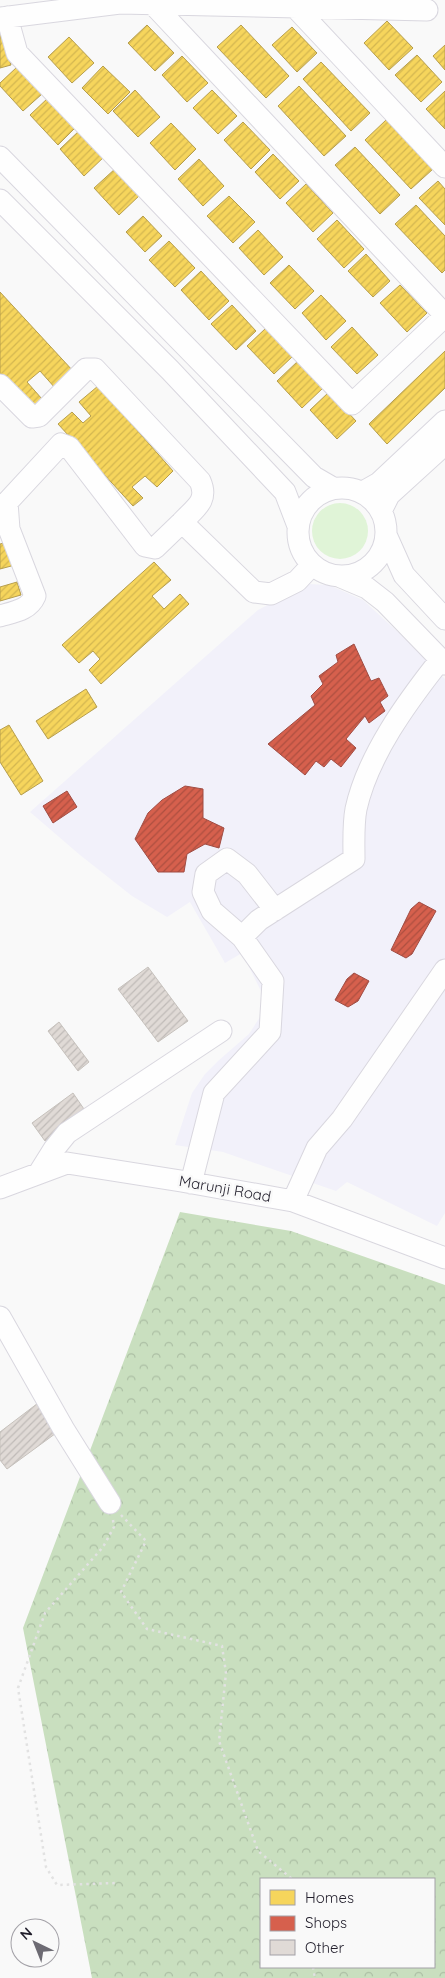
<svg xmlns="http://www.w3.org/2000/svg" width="445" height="1978" font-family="Quicksand,sans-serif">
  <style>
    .built { fill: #f2f1fa }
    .grass { fill: #e0f4d7 }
    .forest { fill: url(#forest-crowns); fill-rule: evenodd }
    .homes { fill: url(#homes-hatch); stroke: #b69e4d }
    .shops { fill: url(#shops-hatch); stroke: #a04c43 }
    .building { fill: url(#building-hatch); stroke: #c6c1bc }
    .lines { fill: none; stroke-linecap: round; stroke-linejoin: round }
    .minor-casing { stroke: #d9d7df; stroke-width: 23 }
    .path { stroke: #e2e2e2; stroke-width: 2.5; stroke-dasharray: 2.5 4; stroke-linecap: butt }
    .minor { stroke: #fefefe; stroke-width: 21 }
    .labels { text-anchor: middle; stroke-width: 5; stroke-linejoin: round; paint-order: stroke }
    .street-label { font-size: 15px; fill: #211e2b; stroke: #f9f9f9 }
  </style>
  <defs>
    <pattern id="forest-crowns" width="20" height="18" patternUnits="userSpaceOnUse" patternTransform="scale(1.25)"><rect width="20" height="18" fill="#c9dfbf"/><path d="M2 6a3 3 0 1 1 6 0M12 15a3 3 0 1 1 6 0" fill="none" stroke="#acbfa4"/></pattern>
    <pattern id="homes-hatch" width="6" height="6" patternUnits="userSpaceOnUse" patternTransform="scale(1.25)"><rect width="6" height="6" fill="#f6d55c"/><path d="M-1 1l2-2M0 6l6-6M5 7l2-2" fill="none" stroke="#d3b650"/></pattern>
    <pattern id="shops-hatch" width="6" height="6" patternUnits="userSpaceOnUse" patternTransform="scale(1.25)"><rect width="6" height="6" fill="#d6604d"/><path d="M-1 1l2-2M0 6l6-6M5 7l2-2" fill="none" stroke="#ad4f40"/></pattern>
    <pattern id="building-hatch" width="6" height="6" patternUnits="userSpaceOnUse" patternTransform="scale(1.25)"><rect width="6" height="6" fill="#e0dad6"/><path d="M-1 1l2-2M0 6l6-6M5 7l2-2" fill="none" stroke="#c0bbb8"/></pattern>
  </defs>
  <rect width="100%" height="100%" fill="#f9f9f9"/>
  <path class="built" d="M 308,584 L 329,585 L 363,600 L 400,634 L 445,679 L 445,1213 L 437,1226 L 347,1182 L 336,1191 L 223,1152 L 175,1145 L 192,1093 L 205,1074 L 218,1061 L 249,1034 L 262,1014 L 262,993 L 242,953 L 225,963 L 190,902 L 167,917 L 132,896 L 80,855 L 30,812 L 258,610 Z"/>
  <path class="grass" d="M312 531a28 28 0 1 1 56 0a28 28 0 1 1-56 0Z"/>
  <path class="forest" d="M 180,1212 L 291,1231 L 445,1285 L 445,1978 L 92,1978 L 23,1628 ZM 261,1879 L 434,1879 L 434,1967 L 261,1967 Z"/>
  <path class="homes" d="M 387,21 L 413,48 L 389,70 L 364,43 Z
    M 147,25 L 174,53 L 155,71 L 128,43 Z
    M 241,25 L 289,76 L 266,98 L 217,47 Z
    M 292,27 L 317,53 L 297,72 L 272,45 Z
    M 0,30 L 11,65 L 0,68 Z
    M 69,37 L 94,63 L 72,83 L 48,57 Z
    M 445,45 L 445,70 L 433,56 Z
    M 417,55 L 442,82 L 421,102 L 395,75 Z
    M 182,56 L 208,83 L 187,102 L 162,75 Z
    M 321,62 L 370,113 L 351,131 L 303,79 Z
    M 103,66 L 130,92 L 108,114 L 82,88 Z
    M 17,67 L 42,94 L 23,111 L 0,86 L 0,83 Z
    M 299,86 L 346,136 L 324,156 L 278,106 Z
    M 135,90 L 160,117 L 138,137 L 113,111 Z
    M 212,90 L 237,116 L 218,134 L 193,108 Z
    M 445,91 L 445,129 L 426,109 Z
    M 49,97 L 76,127 L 58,145 L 30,115 Z
    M 386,120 L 433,169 L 411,189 L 365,140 Z
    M 243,122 L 270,150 L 251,169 L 224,140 Z
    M 171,123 L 196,149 L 175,170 L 150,143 Z
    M 81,129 L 106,155 L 84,176 L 60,149 Z
    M 355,147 L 400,195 L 380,214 L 335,165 Z
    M 273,154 L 299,181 L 280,199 L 255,172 Z
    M 199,159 L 224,186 L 203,206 L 178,179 Z
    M 116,168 L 141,194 L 119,215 L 94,188 Z
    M 438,181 L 445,189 L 445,225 L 419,198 Z
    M 306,184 L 333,213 L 313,232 L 286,203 Z
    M 229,196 L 255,222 L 233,243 L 207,216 Z
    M 416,205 L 445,236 L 445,270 L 442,273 L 395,224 Z
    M 143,216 L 162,236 L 145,252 L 126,232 Z
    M 337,220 L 364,249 L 344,268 L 317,239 Z
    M 258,230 L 283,257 L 264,275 L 239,248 Z
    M 169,241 L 195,268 L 175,287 L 149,260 Z
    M 366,254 L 390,281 L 373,297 L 348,271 Z
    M 289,265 L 314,291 L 295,309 L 270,283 Z
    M 201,271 L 229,301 L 209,320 L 181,290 Z
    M 400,285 L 427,313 L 407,332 L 380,303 Z
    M 0,292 L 74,372 L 56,389 L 40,371 L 27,382 L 42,399 L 32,408 L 0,374 Z
    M 321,295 L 346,321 L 326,340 L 302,313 Z
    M 232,305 L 256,331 L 236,350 L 211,324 Z
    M 352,327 L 378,355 L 357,374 L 331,347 Z
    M 266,328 L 293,356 L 274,374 L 247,346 Z
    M 445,351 L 445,388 L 387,444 L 369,424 Z
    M 299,360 L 324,387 L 302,408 L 277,381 Z
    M 98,386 L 173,471 L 157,487 L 145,476 L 132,487 L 143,498 L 133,506 L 58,424 L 72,412 L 83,423 L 91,416 L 79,402 Z
    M 329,392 L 356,421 L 337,439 L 310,410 Z
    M 8,542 L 15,565 L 0,569 L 0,544 Z
    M 154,562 L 171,580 L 152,596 L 164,609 L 180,594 L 189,604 L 101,684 L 89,670 L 100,659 L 93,651 L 79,663 L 62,645 Z
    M 17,582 L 21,595 L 0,601 L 0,587 Z
    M 86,689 L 97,707 L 48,739 L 36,721 Z
    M 9,725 L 43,781 L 21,795 L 0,762 L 0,730 Z"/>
  <path class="shops" d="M 354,644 L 371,681 L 379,678 L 388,696 L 380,702 L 385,711 L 369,723 L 365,716 L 346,739 L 356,748 L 341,767 L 331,759 L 324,767 L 316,761 L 305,775 L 268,744 L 315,705 L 311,696 L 323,684 L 319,676 L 338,662 L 336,655 Z
    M 185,786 L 203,789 L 203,818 L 224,828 L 219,848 L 205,844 L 187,854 L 184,872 L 158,872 L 135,839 L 148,813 L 162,800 Z
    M 67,791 L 77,807 L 53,823 L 43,806 Z
    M 419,902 L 436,911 L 412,954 L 406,958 L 391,950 L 411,909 Z
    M 354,973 L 369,981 L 358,1001 L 348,1007 L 335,1000 L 347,979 Z"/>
  <path class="building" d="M 148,967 L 188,1021 L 158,1042 L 118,989 Z
    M 59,1022 L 89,1062 L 78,1071 L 48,1031 Z
    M 73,1093 L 86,1112 L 45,1141 L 32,1123 Z
    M 42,1400 L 63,1428 L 7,1469 L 0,1460 L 0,1432 Z"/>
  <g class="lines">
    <g class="minor-casing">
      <path id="minor" d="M 152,3 L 445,315
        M 295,7 L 445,167
        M 7,17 L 17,53 L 352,404 L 445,316
        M 0,18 L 120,3 L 427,10
        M 0,157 L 314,477 L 333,488
        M 0,200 L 170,370 L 285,492 L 298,526
        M 0,385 L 32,417 L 39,416 L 86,369 L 95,369 L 200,481 C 209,501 195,508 182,522
        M298 532a44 44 0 1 1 88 0a44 44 0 1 1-88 0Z
        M 363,492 L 379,483 L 445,421
        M 0,510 L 61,444 L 69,447 L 145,546 L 155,548 L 182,522 L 254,592 L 271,594 L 297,581 L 312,565
        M 381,511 L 389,495 L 445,444
        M 387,537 L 404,575 L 445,619
        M 341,577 L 367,588 L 385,602 L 445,664
        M 0,616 C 14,612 29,610 35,596 L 9,529 L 7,502
        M 242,937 L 212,911 L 203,892 L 206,874 L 227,859 L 247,874 L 275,910
        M 39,1173 L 54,1149 L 67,1133 L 221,1031
        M 191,1183 L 214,1093 L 270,1032 L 273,981 L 242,937 L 259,920 L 354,859 C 354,843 353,825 356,809 C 368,755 407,702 441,659
        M 0,1188 L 67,1163 L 181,1181 L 293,1201 L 445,1258
        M 293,1201 L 317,1148 L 342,1119 L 445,970
        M 0,1317 L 63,1428 L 110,1503"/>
    </g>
    <path class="path" d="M 121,1515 L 146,1541 L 121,1592 L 147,1629 L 222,1646 L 226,1673 L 219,1741 L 258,1851 L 292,1879
      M 113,1520 L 114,1527 L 103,1547 L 45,1613 L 18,1688 L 46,1867 L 57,1885 L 116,1883
      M 313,1967 L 315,1978"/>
    <use href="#minor" class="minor"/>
  </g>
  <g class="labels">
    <g class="street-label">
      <text transform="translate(225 1189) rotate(10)" y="5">Marunji Road</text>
    </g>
  </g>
  <rect x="260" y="1878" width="175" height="90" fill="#f9f9f9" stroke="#a3a1a7"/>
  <rect x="270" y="1890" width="25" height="15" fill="#f6d55c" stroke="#a3a1a7"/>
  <text x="305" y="1903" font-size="15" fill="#211e2b">Homes</text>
  <rect x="270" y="1916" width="25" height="15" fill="#d6604d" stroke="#a3a1a7"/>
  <text x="305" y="1928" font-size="15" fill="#211e2b">Shops</text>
  <rect x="270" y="1940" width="25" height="15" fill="#e0dad6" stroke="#a3a1a7"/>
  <text x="305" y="1953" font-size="15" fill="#211e2b">Other</text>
  <g transform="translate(35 1943) rotate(317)"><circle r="24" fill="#f9f9f9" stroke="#a3a1a7"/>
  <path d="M0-4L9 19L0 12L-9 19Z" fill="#6d6b73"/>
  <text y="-8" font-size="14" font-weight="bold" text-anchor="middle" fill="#211e2b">N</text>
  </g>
</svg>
